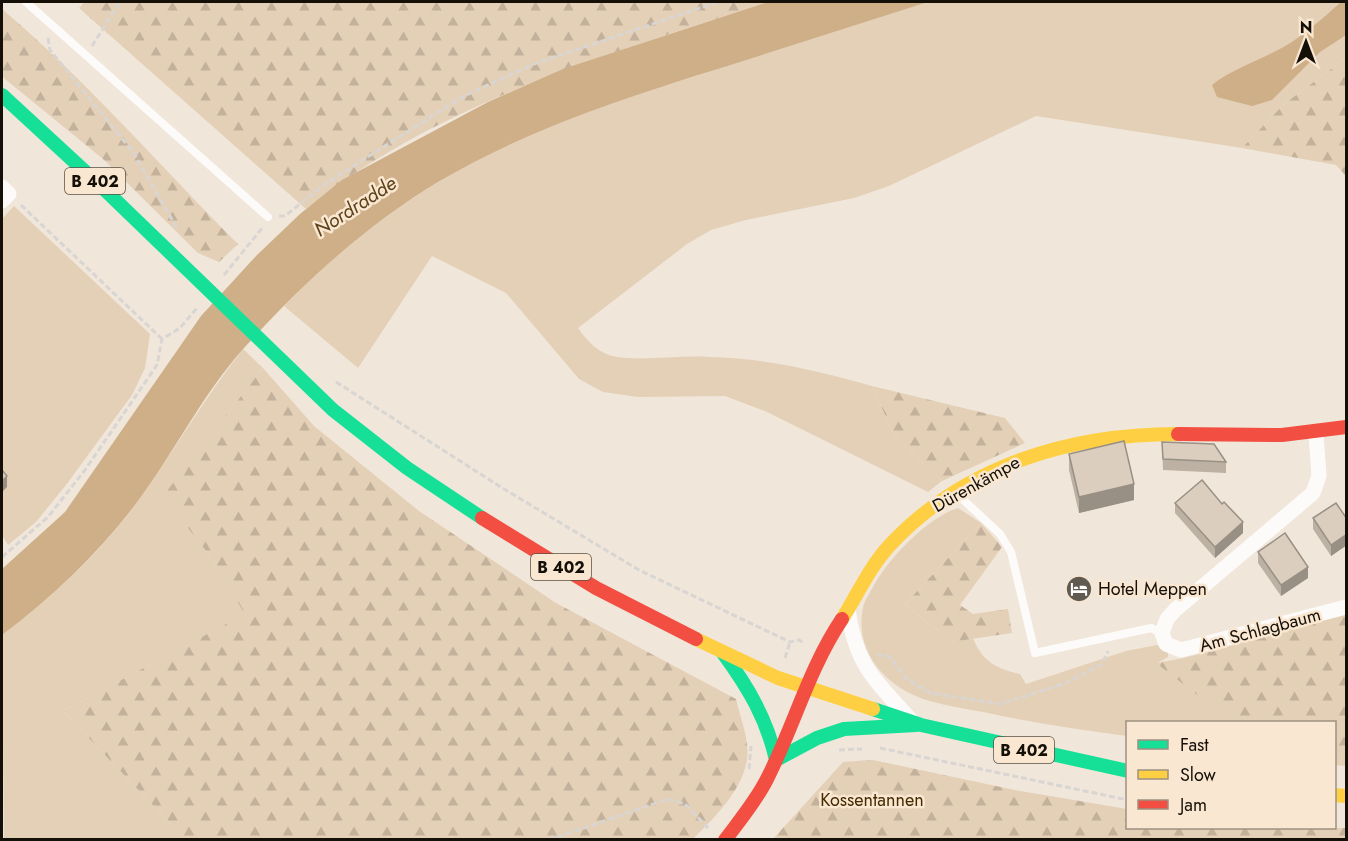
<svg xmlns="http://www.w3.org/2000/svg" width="1348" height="841" font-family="Jost,sans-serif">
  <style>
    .green { fill: #e4d0b7 }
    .forest { fill: url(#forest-firs) }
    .water { fill: #ceaf88 }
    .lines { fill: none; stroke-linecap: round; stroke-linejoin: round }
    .path { stroke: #d8d5d2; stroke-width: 3; stroke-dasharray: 6 3; stroke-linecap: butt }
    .lane { stroke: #fdfbf9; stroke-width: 8 }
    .street { stroke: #fdfbf9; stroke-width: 15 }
    .fast { stroke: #16e098; stroke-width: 14 }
    .slow { stroke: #ffcf43; stroke-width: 14 }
    .jam { stroke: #f24e42; stroke-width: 14 }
    .wall { fill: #bcb1a3 }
    .shaded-wall { fill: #999085 }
    .building { fill: #dbcebe; stroke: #999085; stroke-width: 1.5 }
    .labels { text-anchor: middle; stroke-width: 5; stroke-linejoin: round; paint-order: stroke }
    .shield { fill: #f9e7d1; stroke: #595044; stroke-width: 1.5 }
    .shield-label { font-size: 16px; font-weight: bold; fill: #140f07 }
    .street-label { font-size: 18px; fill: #140f07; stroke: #f9e7d1 }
    .poi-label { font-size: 18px; fill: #140f07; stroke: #f9e7d1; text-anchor: start }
    .park-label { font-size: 18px; fill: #452a00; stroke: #f9e7d1 }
    .water-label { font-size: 20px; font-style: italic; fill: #5c4018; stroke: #f9e7d1 }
  </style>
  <defs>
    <pattern id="forest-firs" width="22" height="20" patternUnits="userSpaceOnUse" patternTransform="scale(1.5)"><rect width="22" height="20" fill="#e4d0b7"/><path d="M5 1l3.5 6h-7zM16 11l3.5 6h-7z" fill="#c3b19c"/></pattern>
  </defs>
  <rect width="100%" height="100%" fill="#f0e6da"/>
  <path class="green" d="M 928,2 L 1346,2 L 1346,58 L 1284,104 L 1242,148 L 1036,116 L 889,186 L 854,198 L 746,220 L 711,230 L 687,244 L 578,328 C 588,342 599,354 617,357 C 647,361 679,355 709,357 C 765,358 818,371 872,386 L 894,435 L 942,481 L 928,492 L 765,411 L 725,396 L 638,397 L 603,392 L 579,379 L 506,293 L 432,256 L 358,368 L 284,306 C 350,238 429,180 516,141 C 579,112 646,92 712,71 C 784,48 856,25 928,2 Z
    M 14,206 L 150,334 L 145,368 L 132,395 L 66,485 L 36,522 L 8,545 L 2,535 L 2,219 Z
    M 243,349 L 263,368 L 164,496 L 210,556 L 246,614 L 63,711 L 185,839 L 4,839 L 2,635 C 52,597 99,554 136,504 C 173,453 204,398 243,349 Z
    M 958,508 L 981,523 L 905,604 L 951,642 L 973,638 C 982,661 996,669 1020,674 L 1026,684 L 1126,651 L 1157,645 L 1168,652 L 1168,657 L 1157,663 L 1232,722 L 1128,722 L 1127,736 C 1081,730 1034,723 988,713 C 968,709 946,706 926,700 C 886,687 854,652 863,608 C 864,601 870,593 873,587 C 887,560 928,517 958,508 Z"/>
  <path class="forest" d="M 84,2 L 768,2 C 609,54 439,102 306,209 L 79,8 Z
    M 2,9 C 87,81 159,165 238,244 L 219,262 L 198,253 L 103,159 L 5,79 L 2,75 Z
    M 1346,58 L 1346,176 L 1336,165 L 1242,148 L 1284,104 Z
    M 263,368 L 314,426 L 419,511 L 556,603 L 736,699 C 740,717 750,741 747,759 C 743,790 714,818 693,839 L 185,839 L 63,711 L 245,614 L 210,556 L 163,496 Z
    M 872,386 L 1005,418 L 1025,443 L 942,481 L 894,435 Z
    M 981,523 L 1002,547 L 960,605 L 973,614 L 1008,609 L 1012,633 L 951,642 L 905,604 Z
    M 1346,612 L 1346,766 L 1335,765 L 1334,722 L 1232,722 L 1156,663 C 1221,653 1283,627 1346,612 Z
    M 873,760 L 1015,790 L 1127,809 L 1128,828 L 1346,828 L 1346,839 L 773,839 L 843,762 Z"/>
  <path class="water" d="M 768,2 L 928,2 C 858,24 788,47 718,69 C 621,99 526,130 438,182 C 365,226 301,285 244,348 C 201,396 173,455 135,505 C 97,555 51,598 2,635 L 2,569 L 65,512 L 201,316 L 257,255 L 300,214 L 342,180 L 488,102 L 563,69 Z
    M 1341,2 L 1346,2 L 1346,35 L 1320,52 L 1272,100 L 1252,106 L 1217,97 L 1212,85 C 1231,70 1253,63 1274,52 C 1299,40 1321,20 1341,2 Z"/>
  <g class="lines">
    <path class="path" d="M 48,38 L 50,50 L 133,152 L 178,230
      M 92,46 L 120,2
      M 21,205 L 162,339
      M 279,216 L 285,216 L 325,184 L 462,97 L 534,64 L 718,2
      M 224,275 L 263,227
      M 336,382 L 504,489 L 639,570 L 790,642 L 799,640 L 804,643
      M 2,557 L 48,517 L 85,470 L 157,365 L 162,339 L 180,328 L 197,308
      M 877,655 L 889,656 L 906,678 L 930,693 L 1000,704 L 1066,683 L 1102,664 L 1108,651
      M 785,658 L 790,642
      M 880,748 L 1128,800
      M 839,750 L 862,749
      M 749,769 L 751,746
      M 549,840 L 668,799 L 685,804 L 710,830"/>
    <path class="lane" d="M 26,2 L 268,217
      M 956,493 L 1000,534 L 1011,552 L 1035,653 L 1151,628 L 1162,633"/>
    <path class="street" d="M 2,187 L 9,194 L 2,201
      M 1316,434 L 1319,476 L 1313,493 L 1175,610 L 1167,619 L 1162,633 L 1166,644 L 1181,650 L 1346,607
      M 848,609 C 855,664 874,679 910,719"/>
    <path class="fast" d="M 2,95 L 105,190 L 333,410 L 407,468 L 482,518
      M 723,653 C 748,687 767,719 776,760
      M 873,709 L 921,725 L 1128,771
      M 776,760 L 817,738 L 844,729 L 916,725"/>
    <path class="slow" d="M 842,619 C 858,594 869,568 889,546 C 964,465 1071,434 1178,434
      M 696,639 L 778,678 L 873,709
      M 1334,795 L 1346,796"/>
    <path class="jam" d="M 1178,434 L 1282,435 L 1346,427
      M 482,518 L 596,588 L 696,639
      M 725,840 C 740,820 756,801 767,779 C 794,726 809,668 842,619"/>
  </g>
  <path class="wall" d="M 1162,442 L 1226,462 L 1226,473 L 1163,470 Z
    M 1069,454 L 1134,500 L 1079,513 L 1069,470 Z
    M 1175,503 L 1243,533 L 1215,558 L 1175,513 Z
    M 1313,518 L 1347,519 L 1347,545 L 1331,556 L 1313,529 Z
    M 1258,552 L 1308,578 L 1281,596 L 1258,563 Z"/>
  <path class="shaded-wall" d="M 7,476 L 7,487 L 2,492 L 2,481 Z
    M 1134,484 L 1134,500 L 1079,513 L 1079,497 Z
    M 1243,522 L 1243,533 L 1215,558 L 1215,547 Z
    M 1347,534 L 1347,545 L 1331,556 L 1331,545 Z
    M 1308,567 L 1308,578 L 1281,596 L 1281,585 Z"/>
  <path class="building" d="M 1124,441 L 1134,484 L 1079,497 L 1069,454 Z
    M 1162,442 L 1214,444 L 1226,462 L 1163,459 Z
    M 2,470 L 7,476 L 2,481 Z
    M 1202,480 L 1222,504 L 1224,502 L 1243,522 L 1215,547 L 1175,503 Z
    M 1336,503 L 1347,519 L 1347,534 L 1331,545 L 1313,518 Z
    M 1285,533 L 1308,567 L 1281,585 L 1258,552 Z"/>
  <defs>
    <g id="hotel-disc" transform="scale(1.35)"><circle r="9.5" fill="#615a51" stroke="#f9e7d1"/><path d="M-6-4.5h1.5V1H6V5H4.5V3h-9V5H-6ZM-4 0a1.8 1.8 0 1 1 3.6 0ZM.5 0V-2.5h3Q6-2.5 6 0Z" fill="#fff"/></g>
  </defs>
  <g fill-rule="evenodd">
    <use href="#hotel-disc" x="1079" y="589"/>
  </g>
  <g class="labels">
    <g class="shield">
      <rect x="65" y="168" width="60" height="26" rx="4.5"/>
      <rect x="531" y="554" width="60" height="26" rx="4.5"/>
      <rect x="994" y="737" width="60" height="26" rx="4.5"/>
    </g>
    <g class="shield-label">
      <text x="95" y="187">B 402</text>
      <text x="561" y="573">B 402</text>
      <text x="1024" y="756">B 402</text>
    </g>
    <g class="street-label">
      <text transform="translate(976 484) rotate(-29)" y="6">Dürenkämpe</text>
      <text transform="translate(1260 630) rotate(-15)" y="6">Am Schlagbaum</text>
    </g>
    <g class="poi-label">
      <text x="1098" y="595">Hotel Meppen</text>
    </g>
    <g class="park-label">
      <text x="872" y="806">Kossentannen</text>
    </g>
    <g class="water-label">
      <text transform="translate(355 206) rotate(-33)" y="7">Nordradde</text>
    </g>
  </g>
  <rect width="1348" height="841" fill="none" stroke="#140f07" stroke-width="6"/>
  <rect x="1126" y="721" width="210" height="108" fill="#f9e7d1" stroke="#9d9180" stroke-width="1.5"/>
  <rect x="1138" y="740" width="30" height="9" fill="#16e098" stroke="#9d9180" stroke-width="1.5"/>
  <text x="1180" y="751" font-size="18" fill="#140f07">Fast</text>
  <rect x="1138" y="770" width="30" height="9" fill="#ffcf43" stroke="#9d9180" stroke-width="1.5"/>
  <text x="1180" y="781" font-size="18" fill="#140f07">Slow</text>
  <rect x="1138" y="800" width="30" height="9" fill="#f24e42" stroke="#9d9180" stroke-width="1.5"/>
  <text x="1180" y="811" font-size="18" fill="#140f07">Jam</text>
  <g transform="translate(1306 42)" stroke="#f9e7d1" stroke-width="4.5" paint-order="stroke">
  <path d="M0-4.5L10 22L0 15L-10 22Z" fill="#140f07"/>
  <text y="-9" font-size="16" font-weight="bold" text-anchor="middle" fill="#140f07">N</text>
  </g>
</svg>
